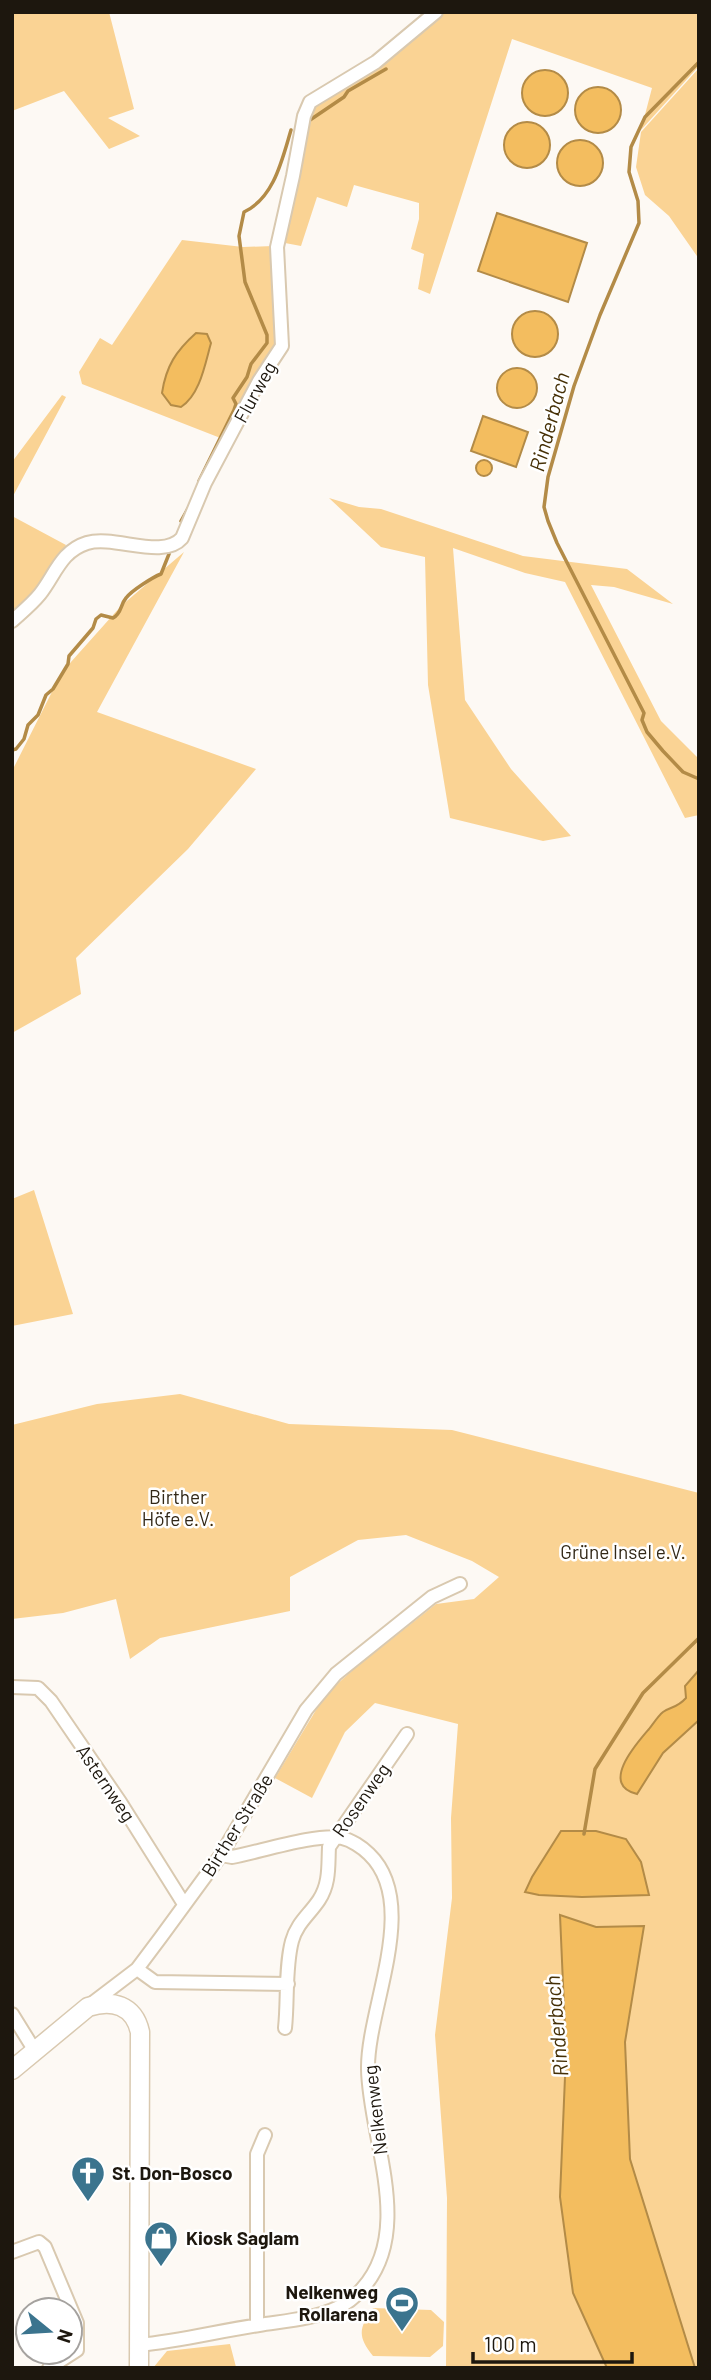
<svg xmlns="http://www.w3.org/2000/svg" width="711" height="2380" font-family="Barlow,sans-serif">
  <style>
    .green { fill: #fad394 }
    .water { fill: #f3bd5f; stroke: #b38b47; stroke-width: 2 }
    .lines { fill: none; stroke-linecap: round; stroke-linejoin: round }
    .stream { stroke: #b38b47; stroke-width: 3.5 }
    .street-casing { stroke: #d9c9b0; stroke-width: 16 }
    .secondary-casing { stroke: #d9c9b0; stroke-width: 21 }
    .street { stroke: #fff; stroke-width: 12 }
    .secondary { stroke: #fff; stroke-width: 18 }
    .labels { text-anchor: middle; stroke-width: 5; stroke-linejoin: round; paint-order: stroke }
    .street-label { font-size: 19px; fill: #1d170e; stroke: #fff }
    .park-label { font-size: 19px; fill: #322817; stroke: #fff }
    .poi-label { font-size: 19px; font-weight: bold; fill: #1d170e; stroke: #fff; text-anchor: start }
    .water-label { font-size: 21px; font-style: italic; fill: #452f05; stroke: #fff }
  </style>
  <rect width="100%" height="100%" fill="#fdf9f4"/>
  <path class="green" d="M 12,12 L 109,12 L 134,109 L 108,118 L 140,136 L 109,149 L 64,91 L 12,111 Z
    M 444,12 L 699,12 L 699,66 L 641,130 L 652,88 L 512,39 L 430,294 L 418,289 L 424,254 L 411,249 L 419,219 L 419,203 L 354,185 L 347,207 L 317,197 L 301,246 L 285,243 L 297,189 L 303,134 L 309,108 C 357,79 403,50 444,12 Z
    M 699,68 L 699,259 L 669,216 L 645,195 L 636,167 L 641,132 Z
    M 182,240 L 243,247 L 273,246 L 276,346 L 223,439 L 82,384 L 79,372 L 100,338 L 112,345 Z
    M 62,395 L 66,397 L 12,498 L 12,462 Z
    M 329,498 L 359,507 L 381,509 L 523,556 L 627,569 L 673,604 L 614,587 L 591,585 L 661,721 L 699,759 L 699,815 L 685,818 L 565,582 L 525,573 L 453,548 L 465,700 L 511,769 L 571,836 L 543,841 L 450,818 L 428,685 L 425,557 L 381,547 Z
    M 12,516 L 66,545 L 34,592 L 12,612 Z
    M 184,552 L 97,712 L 256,769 L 188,849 L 76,958 L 81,994 L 12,1033 L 12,771 L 62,672 L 121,606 Z
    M 34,1190 L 73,1314 L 12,1326 L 12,1199 Z
    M 180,1394 L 289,1424 L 452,1430 L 699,1493 L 699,1670 L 685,1686 L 686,1698 L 677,1708 L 637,1793 L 663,1753 L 699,1720 L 699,2368 L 695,2368 L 630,2159 L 625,2042 L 644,1927 L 596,1927 L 560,1915 L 566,2053 L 560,2197 L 573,2293 L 607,2368 L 446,2368 L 447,2198 L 435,2035 L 452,1898 L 451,1818 L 458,1724 L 375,1703 L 345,1732 L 312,1798 L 275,1778 L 325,1695 L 355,1668 L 436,1604 L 474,1599 L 499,1577 L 472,1561 L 406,1535 L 358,1540 L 290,1577 L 290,1611 L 160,1638 L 130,1659 L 116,1599 L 63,1613 L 12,1619 L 12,1425 L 97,1404 Z
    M 373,2308 L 431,2310 L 444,2322 L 443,2346 L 430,2357 L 373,2356 C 357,2336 359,2328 373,2308 Z
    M 230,2344 L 236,2367 L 339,2368 L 153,2368 L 167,2351 Z"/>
  <path class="water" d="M522 93a23 23 0 1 1 46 0a23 23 0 1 1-46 0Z
    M575 110a23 23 0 1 1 46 0a23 23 0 1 1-46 0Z
    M504 145a23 23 0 1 1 46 0a23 23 0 1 1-46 0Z
    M557 163a23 23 0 1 1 46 0a23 23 0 1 1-46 0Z
    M 497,213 L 587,243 L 568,302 L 478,271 Z
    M512 334a23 23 0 1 1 46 0a23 23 0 1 1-46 0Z
    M 196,333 L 207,334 L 211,343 C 205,364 200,395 181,407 L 171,405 L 162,393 C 166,366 176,351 196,333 Z
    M497 388a20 20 0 1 1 40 0a20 20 0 1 1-40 0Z
    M 483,416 L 528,432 L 516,467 L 471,451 Z
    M476 468a8 8 0 1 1 16 0a8 8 0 1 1-16 0Z
    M 699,1670 L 699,1720 L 663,1753 L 637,1794 C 599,1785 637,1743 649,1729 C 653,1724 658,1716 663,1712 C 672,1706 677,1708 686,1698 L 685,1686 Z
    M 561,1831 L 596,1831 L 626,1839 L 641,1862 L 649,1895 L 582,1897 L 539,1895 L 525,1892 L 532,1877 Z
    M 560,1915 L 596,1927 L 644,1926 L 625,2042 L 630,2159 L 695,2368 L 607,2368 L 573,2293 L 560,2197 L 566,2053 Z"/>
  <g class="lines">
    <path class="stream" d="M 699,62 L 645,117 L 631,147 L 629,172 L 638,201 L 639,223 L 600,315 L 574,386 L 548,477 L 544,507 L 548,521 L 557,543 L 644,713 L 642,720 L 647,732 L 663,751 L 683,772 L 699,779
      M 310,120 L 344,97 L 348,91 L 386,69
      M 199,481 L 234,410 L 236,404 L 233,398 L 247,377 L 251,364 L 267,343 L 267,335 L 245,282 L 239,236 L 244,212 C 274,198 282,160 291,130
      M 181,521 L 190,505
      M 12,750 L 16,749 L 24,739 L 28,725 L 38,715 L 46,695 L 53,689 L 68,664 L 69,656 L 93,628 L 96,619 L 101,615 L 113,618 C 122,613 120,605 126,598 C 131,591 153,577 161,574 L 169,554
      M 584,1834 L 595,1769 L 643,1693 L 699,1638"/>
    <g class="street-casing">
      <path id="street" d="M 12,621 C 22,612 32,604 40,594 C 55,575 61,551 87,543 C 115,535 163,560 182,538 L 205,483 L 259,381 L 282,346 L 277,247 L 293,176 L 304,116 L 310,102 L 376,62 L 436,12
        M 12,1687 L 38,1688 L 51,1701 L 120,1802 L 184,1904
        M 137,1969 L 155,1982 L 288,1984
        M 91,2004 L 137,1969 L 161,1937 L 221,1855 L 306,1710 L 336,1674 L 432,1597 L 460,1584
        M 12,2014 L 35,2051
        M 285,2028 C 288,2001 285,1967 292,1941 C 297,1923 309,1915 319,1900 C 330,1883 328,1866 329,1847 L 407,1734
        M 12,2252 L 39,2242 L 45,2247 L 77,2323 L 77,2350 L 49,2368
        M 257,2325 L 257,2154 L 265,2135
        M 139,2345 C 180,2341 219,2331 259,2325 C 284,2321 314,2319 337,2308 C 346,2304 355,2297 362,2289 C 415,2230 369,2138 368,2069 C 367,2008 421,1904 369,1854 C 362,1847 351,1840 342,1838 C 317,1833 259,1852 232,1857 L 221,1855"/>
    </g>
    <g class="secondary-casing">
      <path id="secondary" d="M 12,2070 L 88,2007 C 112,1999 134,2005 140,2032 L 139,2368"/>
    </g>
    <use href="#street" class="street"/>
    <use href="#secondary" class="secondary"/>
  </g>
  <defs>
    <g id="church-pin" transform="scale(1.75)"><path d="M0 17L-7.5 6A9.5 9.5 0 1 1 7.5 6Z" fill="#3b748e" stroke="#fff"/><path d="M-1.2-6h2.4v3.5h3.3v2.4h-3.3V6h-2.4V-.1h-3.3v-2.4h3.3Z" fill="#fff"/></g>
    <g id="shop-pin" transform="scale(1.75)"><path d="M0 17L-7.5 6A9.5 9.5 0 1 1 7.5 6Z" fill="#3b748e" stroke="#fff"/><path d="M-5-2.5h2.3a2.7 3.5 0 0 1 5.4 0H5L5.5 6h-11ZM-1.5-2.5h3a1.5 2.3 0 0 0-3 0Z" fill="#fff"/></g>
    <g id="stadium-pin" transform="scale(1.75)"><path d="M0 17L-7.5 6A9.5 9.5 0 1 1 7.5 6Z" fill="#3b748e" stroke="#fff"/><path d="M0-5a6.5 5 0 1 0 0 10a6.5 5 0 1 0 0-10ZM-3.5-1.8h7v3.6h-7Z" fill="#fff"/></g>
  </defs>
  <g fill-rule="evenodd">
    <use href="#church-pin" x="88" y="2173"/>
    <use href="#shop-pin" x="161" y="2238"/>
    <use href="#stadium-pin" x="402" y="2303"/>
  </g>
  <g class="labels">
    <g class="street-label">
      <text transform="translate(255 392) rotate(-61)" y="7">Flurweg</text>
      <text transform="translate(106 1783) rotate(56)" y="7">Asternweg</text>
      <text transform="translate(361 1800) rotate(-55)" y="7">Rosenweg</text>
      <text transform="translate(237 1825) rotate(-58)" y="7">Birther Straße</text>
      <text transform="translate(375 2110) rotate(-97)" y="7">Nelkenweg</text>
    </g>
    <g class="park-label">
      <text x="178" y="1504">Birther<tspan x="178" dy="22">Höfe e.V.</tspan></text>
      <text x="623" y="1559">Grüne Insel e.V.</text>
    </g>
    <g class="poi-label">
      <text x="112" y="2180">St. Don-Bosco</text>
      <text x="186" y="2245">Kiosk Saglam</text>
      <text x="378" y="2299" text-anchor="end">Nelkenweg<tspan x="378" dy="22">Rollarena</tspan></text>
    </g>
    <g class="water-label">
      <text transform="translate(550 422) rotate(-75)" y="7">Rinderbach</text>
      <text transform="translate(557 2026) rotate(-95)" y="7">Rinderbach</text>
    </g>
  </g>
  <rect width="711" height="2380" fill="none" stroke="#1d170e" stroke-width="28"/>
  <g transform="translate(49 2331) rotate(108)"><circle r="33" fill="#ffffff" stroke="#a5a29f" stroke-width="2"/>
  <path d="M0-5L12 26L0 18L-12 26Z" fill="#3b748e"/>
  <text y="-10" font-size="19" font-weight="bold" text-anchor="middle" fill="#1d170e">N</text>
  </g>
  <path d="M473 2352v10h159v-10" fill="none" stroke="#1d170e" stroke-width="3.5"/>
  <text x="484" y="2352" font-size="21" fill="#1d170e" stroke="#ffffff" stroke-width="5" paint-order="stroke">100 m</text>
</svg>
